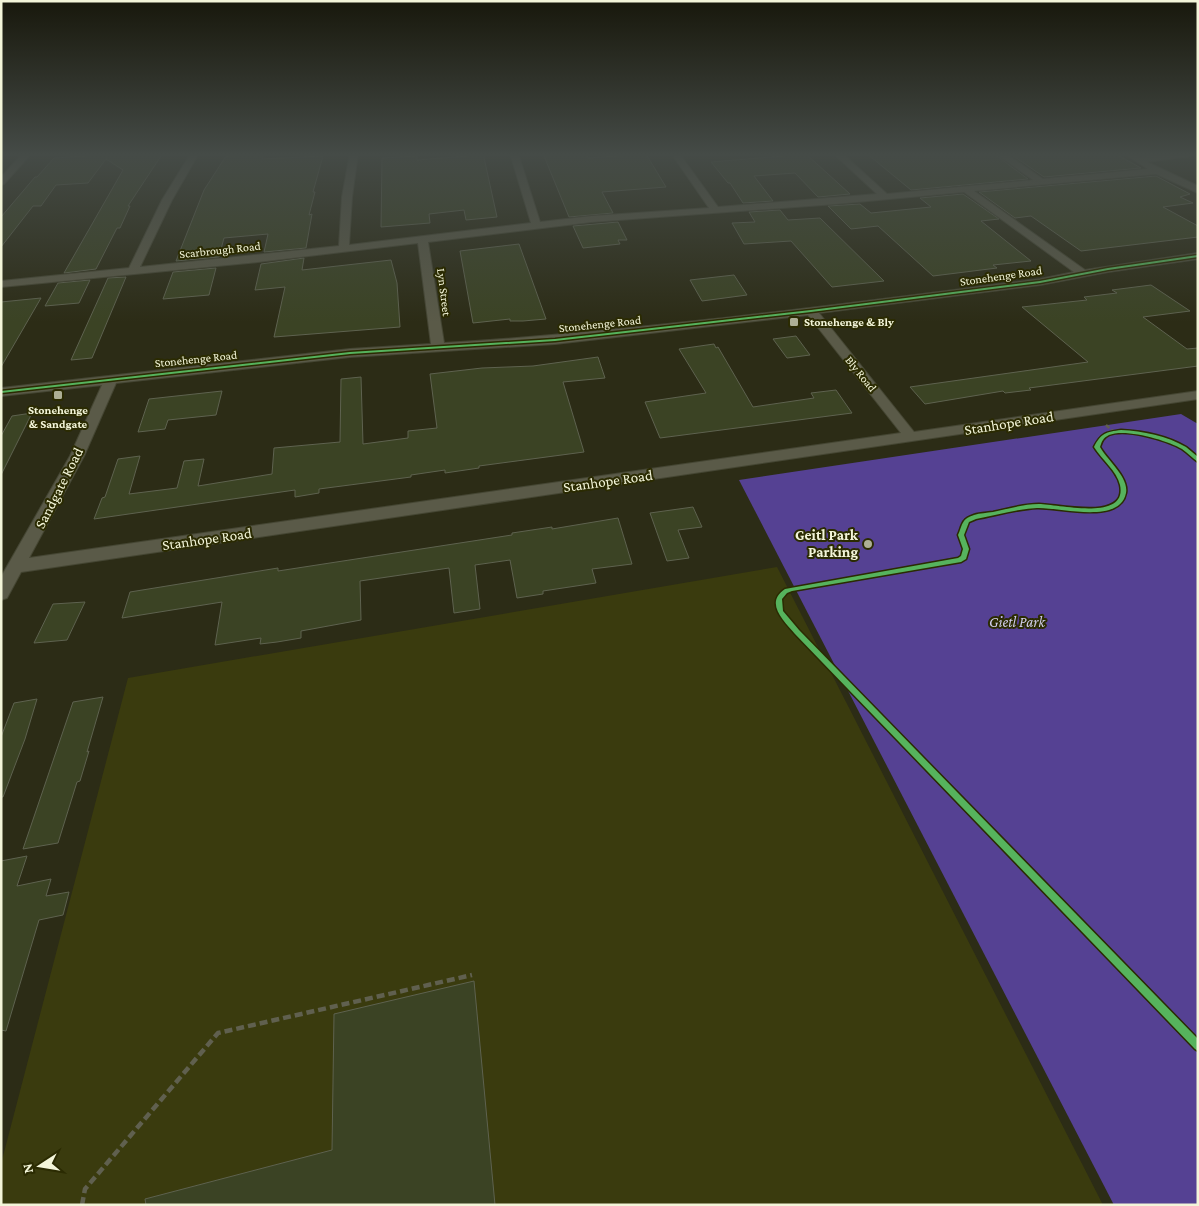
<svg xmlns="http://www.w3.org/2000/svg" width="1199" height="1206" font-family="'Crimson Pro',serif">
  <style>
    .built { fill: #3a3b0e }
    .green { fill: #554193 }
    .building { fill: #3b4324; stroke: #5e624f }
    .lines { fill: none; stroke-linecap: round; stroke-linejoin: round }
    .street-casing { stroke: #454633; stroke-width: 2 }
    .path-far1 { stroke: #60604f; stroke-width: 2.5; stroke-dasharray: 4.5 2.5; stroke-linecap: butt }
    .path { stroke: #60604f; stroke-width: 4.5; stroke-dasharray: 8 4; stroke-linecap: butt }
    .street { fill: #5a5a48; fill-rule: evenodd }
    .cycleway-casing { stroke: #2b2b02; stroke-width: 3 }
    .cycleway { fill: #56b35d; fill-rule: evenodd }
    .poi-dot { fill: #adaf95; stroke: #2b2b02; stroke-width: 2 }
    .labels { text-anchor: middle; stroke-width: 4; stroke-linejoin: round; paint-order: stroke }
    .far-street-label { font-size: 12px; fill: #f3f5d9; stroke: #2b2b02 }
    .far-poi-label { font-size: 12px; font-weight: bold; fill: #f3f5d9; stroke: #2b2b02; text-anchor: start }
    .street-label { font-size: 15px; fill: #f3f5d9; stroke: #2b2b02 }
    .poi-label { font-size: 15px; font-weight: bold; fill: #f3f5d9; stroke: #2b2b02; text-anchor: end }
    .park-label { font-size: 15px; font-style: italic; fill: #d0cdea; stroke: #2b2b02 }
  </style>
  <rect width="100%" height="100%" fill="#2c2c16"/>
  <path class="built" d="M 777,567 L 1103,1205 L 1,1205 L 1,1164 L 128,678 Z"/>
  <path class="green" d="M 1181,414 L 1198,424 L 1198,1205 L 1114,1205 L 739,480 Z"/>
  <path class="building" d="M 128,153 L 163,153 L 128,206 L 130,206 L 120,228 L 117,228 L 96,269 L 64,273 L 123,170 L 106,159 L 88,183 L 56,185 L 41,206 L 33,206 L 1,247 L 1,217 L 35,177 L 37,177 L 54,158 Z
    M 468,153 L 483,153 L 497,217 L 466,220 L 464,210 L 429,214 L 430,223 L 381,227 L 382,158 L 417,156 L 417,160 L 468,156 Z
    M 586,153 L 588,158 L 646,154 L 666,187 L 602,192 L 613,213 L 569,217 L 544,156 Z
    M 781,153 L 805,153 L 850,194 L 818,197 L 795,173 L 754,176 L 773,201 L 743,203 L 730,183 L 728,183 L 711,162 L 784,156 Z
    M 866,153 L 993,153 L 1028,179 L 911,190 Z
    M 1009,153 L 1114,153 L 1141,168 L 1044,177 Z
    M 264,155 L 262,159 L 323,156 L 313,192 L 315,192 L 309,215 L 312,214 L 306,248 L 264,252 L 268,234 L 224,238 L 219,257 L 176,261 L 204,190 L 226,156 Z
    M 1156,176 L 1190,194 L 1180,197 L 1193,203 L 1163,207 L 1198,226 L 1198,237 L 1081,251 L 1031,216 L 1015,218 L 979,192 Z
    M 963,194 L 999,219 L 981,221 L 1031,261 L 993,265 L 997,268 L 933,276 L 878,226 L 851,229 L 828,206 L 860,204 L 871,213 L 931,207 L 920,198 Z
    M 780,210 L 788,220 L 820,218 L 884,281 L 832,287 L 791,241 L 744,244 L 732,223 L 755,222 L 749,212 Z
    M 618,222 L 627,240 L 618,240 L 620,244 L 583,248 L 573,226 Z
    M 519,244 L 546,319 L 523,321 L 510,321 L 510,319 L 473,323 L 460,251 Z
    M 304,258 L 302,270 L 391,260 L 397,283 L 400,327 L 274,337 L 285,287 L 255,290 L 261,264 Z
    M 216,268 L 209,295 L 163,299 L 173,272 Z
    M 734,275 L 747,295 L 702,301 L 690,280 Z
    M 126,277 L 92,358 L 71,360 L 108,278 Z
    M 90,280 L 79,303 L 45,306 L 58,283 Z
    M 1151,285 L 1190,311 L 1143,317 L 1187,349 L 1198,348 L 1198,366 L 1029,388 L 1031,390 L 1005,393 L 1003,391 L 925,404 L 910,387 L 1088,362 L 1022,307 L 1087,300 L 1084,297 L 1117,293 L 1112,290 Z
    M 41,298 L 1,367 L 1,302 Z
    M 796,336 L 810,355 L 787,358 L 773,339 Z
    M 714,344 L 716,348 L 718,347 L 753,407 L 814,398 L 811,393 L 836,390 L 852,413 L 660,438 L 645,402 L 706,393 L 679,349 Z
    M 598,357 L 605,378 L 563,382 L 584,452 L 479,466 L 479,468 L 445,473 L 445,470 L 411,475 L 411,477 L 319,489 L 319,493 L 295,497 L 295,490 L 94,519 L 102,498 L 105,497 L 118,459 L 140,456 L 129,494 L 177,488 L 184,461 L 204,459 L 198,486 L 272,474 L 274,448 L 340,442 L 341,379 L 361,377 L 363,444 L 408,438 L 408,431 L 437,428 L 430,374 L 482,368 L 533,366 Z
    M 222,391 L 216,415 L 168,420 L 165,429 L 138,432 L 149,399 Z
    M 32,413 L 1,475 L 1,436 L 12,416 Z
    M 693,507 L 702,527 L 678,530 L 689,558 L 667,561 L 650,513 Z
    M 618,518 L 632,564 L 592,569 L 596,583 L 543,591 L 543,594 L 517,598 L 510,560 L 475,565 L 480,609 L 454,613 L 449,568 L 360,581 L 361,620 L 301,631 L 301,638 L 277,642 L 260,644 L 261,638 L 215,645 L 222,602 L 122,618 L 130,592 L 278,568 L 278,571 L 512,535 L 512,533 L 552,527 L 552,529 Z
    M 85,602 L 67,640 L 34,643 L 53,604 Z
    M 103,697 L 87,752 L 89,751 L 80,781 L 77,782 L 58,843 L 23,849 L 73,702 Z
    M 37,699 L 25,739 L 3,797 L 1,797 L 1,737 L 14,703 Z
    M 27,856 L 17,886 L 51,879 L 46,896 L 69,892 L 63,915 L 39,920 L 6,1031 L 1,1030 L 1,861 Z
    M 474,981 L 495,1205 L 146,1205 L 145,1199 L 332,1150 L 334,1014 Z"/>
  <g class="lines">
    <g class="street-casing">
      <path id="street" d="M 23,153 L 32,153 L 4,184 L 1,185 L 1,177 Z
        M 191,153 L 199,153 L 172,200 L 140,267 L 339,246 L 342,197 L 350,153 L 358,153 L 352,197 L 349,245 L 531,223 L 510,153 L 518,153 L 540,222 L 592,216 L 709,208 L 671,153 L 679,153 L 718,207 L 877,194 L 833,153 L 842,153 L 887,194 L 1033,180 L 995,153 L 1005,153 L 1043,179 L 1148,169 L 1123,153 L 1133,153 L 1140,157 L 1175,153 L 1198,153 L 1197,155 L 1147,162 L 1198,186 L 1198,193 L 1156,174 L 974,191 L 1085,270 L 1198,253 L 1198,259 L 1108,272 L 1040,285 L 819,313 L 914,432 L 1198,391 L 1198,399 L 21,572 L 7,598 L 1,600 L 1,577 L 70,456 L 102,385 L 1,396 L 1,388 L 350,349 L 431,344 L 418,243 L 258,262 L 1,287 L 1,281 L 129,268 L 162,200 ZM 964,192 L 1074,272 L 1040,279 C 842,304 643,331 444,343 L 428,242 L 592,222 L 836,204 ZM 808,315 L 901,433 L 29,558 L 84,456 L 116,383 L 350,357 L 555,344 Z"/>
    </g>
    <path class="path-far1" d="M 1106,425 L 1114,432"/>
    <path class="path" d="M 82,1205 L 85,1189 L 218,1033 L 472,975"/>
    <use href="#street" class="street"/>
    <g class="cycleway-casing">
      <path id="cycleway" d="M 1198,255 L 1198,257 L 1108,270 L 1040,283 L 811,312 L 555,341 L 350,354 L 1,393 L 1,391 L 350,352 L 555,339 L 811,310 L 1040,281 L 1108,268 Z
        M 1121,430 C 1143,431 1167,436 1186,447 C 1190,450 1194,454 1198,457 L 1198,462 C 1192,458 1188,453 1182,449 C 1167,440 1125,428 1109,435 C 1103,438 1102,441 1100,447 C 1107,460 1129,477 1126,493 C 1120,525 1059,507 1037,508 C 1017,509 997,515 976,519 L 969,522 L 964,535 L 969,549 L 966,559 L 961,562 L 792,591 L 787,593 L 782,599 L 783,611 L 799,630 L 1198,1039 L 1198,1051 L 1195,1049 L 795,634 C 784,621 764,603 785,589 L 958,558 L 961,556 L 963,549 L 958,535 C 960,531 961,525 964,521 C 966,518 971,516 974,515 C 980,513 987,513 993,512 C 1008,509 1023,504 1039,504 C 1057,504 1128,522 1120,485 C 1117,471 1102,460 1094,447 C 1101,433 1106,432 1121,430 Z"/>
    </g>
    <use href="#cycleway" class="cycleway"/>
  </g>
  <linearGradient id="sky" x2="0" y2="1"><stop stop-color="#18180c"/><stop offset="0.48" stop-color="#454b47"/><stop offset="1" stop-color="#454b47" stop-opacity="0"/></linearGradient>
  <rect width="1199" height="322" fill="url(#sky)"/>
  <g class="poi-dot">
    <rect x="789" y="317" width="10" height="10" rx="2.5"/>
    <rect x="53" y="390" width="10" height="10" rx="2.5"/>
    <circle cx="868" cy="544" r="5"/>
  </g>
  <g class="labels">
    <g class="far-street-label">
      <text transform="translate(220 250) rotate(-6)" y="4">Scarbrough Road</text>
      <text transform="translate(1001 276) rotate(-8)" y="4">Stonehenge Road</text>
      <text transform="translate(444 292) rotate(83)" y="4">Lyn Street</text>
      <text transform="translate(600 324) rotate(-6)" y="4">Stonehenge Road</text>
      <text transform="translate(196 359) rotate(-6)" y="4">Stonehenge Road</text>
      <text transform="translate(861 374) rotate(51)" y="4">Bly Road</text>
    </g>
    <g class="far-poi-label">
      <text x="804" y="326">Stonehenge &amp; Bly</text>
      <text x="58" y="414" text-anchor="middle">Stonehenge<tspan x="58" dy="14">&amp; Sandgate</tspan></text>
    </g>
    <g class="street-label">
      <text transform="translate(1009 423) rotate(-9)" y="5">Stanhope Road</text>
      <text transform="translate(608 481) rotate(-8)" y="5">Stanhope Road</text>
      <text transform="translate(59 488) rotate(-63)" y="5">Sandgate Road</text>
      <text transform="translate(207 539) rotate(-8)" y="5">Stanhope Road</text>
    </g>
    <g class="poi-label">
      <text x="858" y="540">Geitl Park<tspan x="858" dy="17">Parking</tspan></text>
    </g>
    <g class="park-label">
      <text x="1017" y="627">Gietl Park</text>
    </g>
  </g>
  <rect width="1199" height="1206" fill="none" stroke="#f3f5d9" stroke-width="5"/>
  <g transform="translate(40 1166) rotate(258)" stroke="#2b2b02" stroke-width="4" paint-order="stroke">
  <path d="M0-4L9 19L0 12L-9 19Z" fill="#f3f5d9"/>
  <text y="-8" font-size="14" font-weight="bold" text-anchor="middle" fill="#f3f5d9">N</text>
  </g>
</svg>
